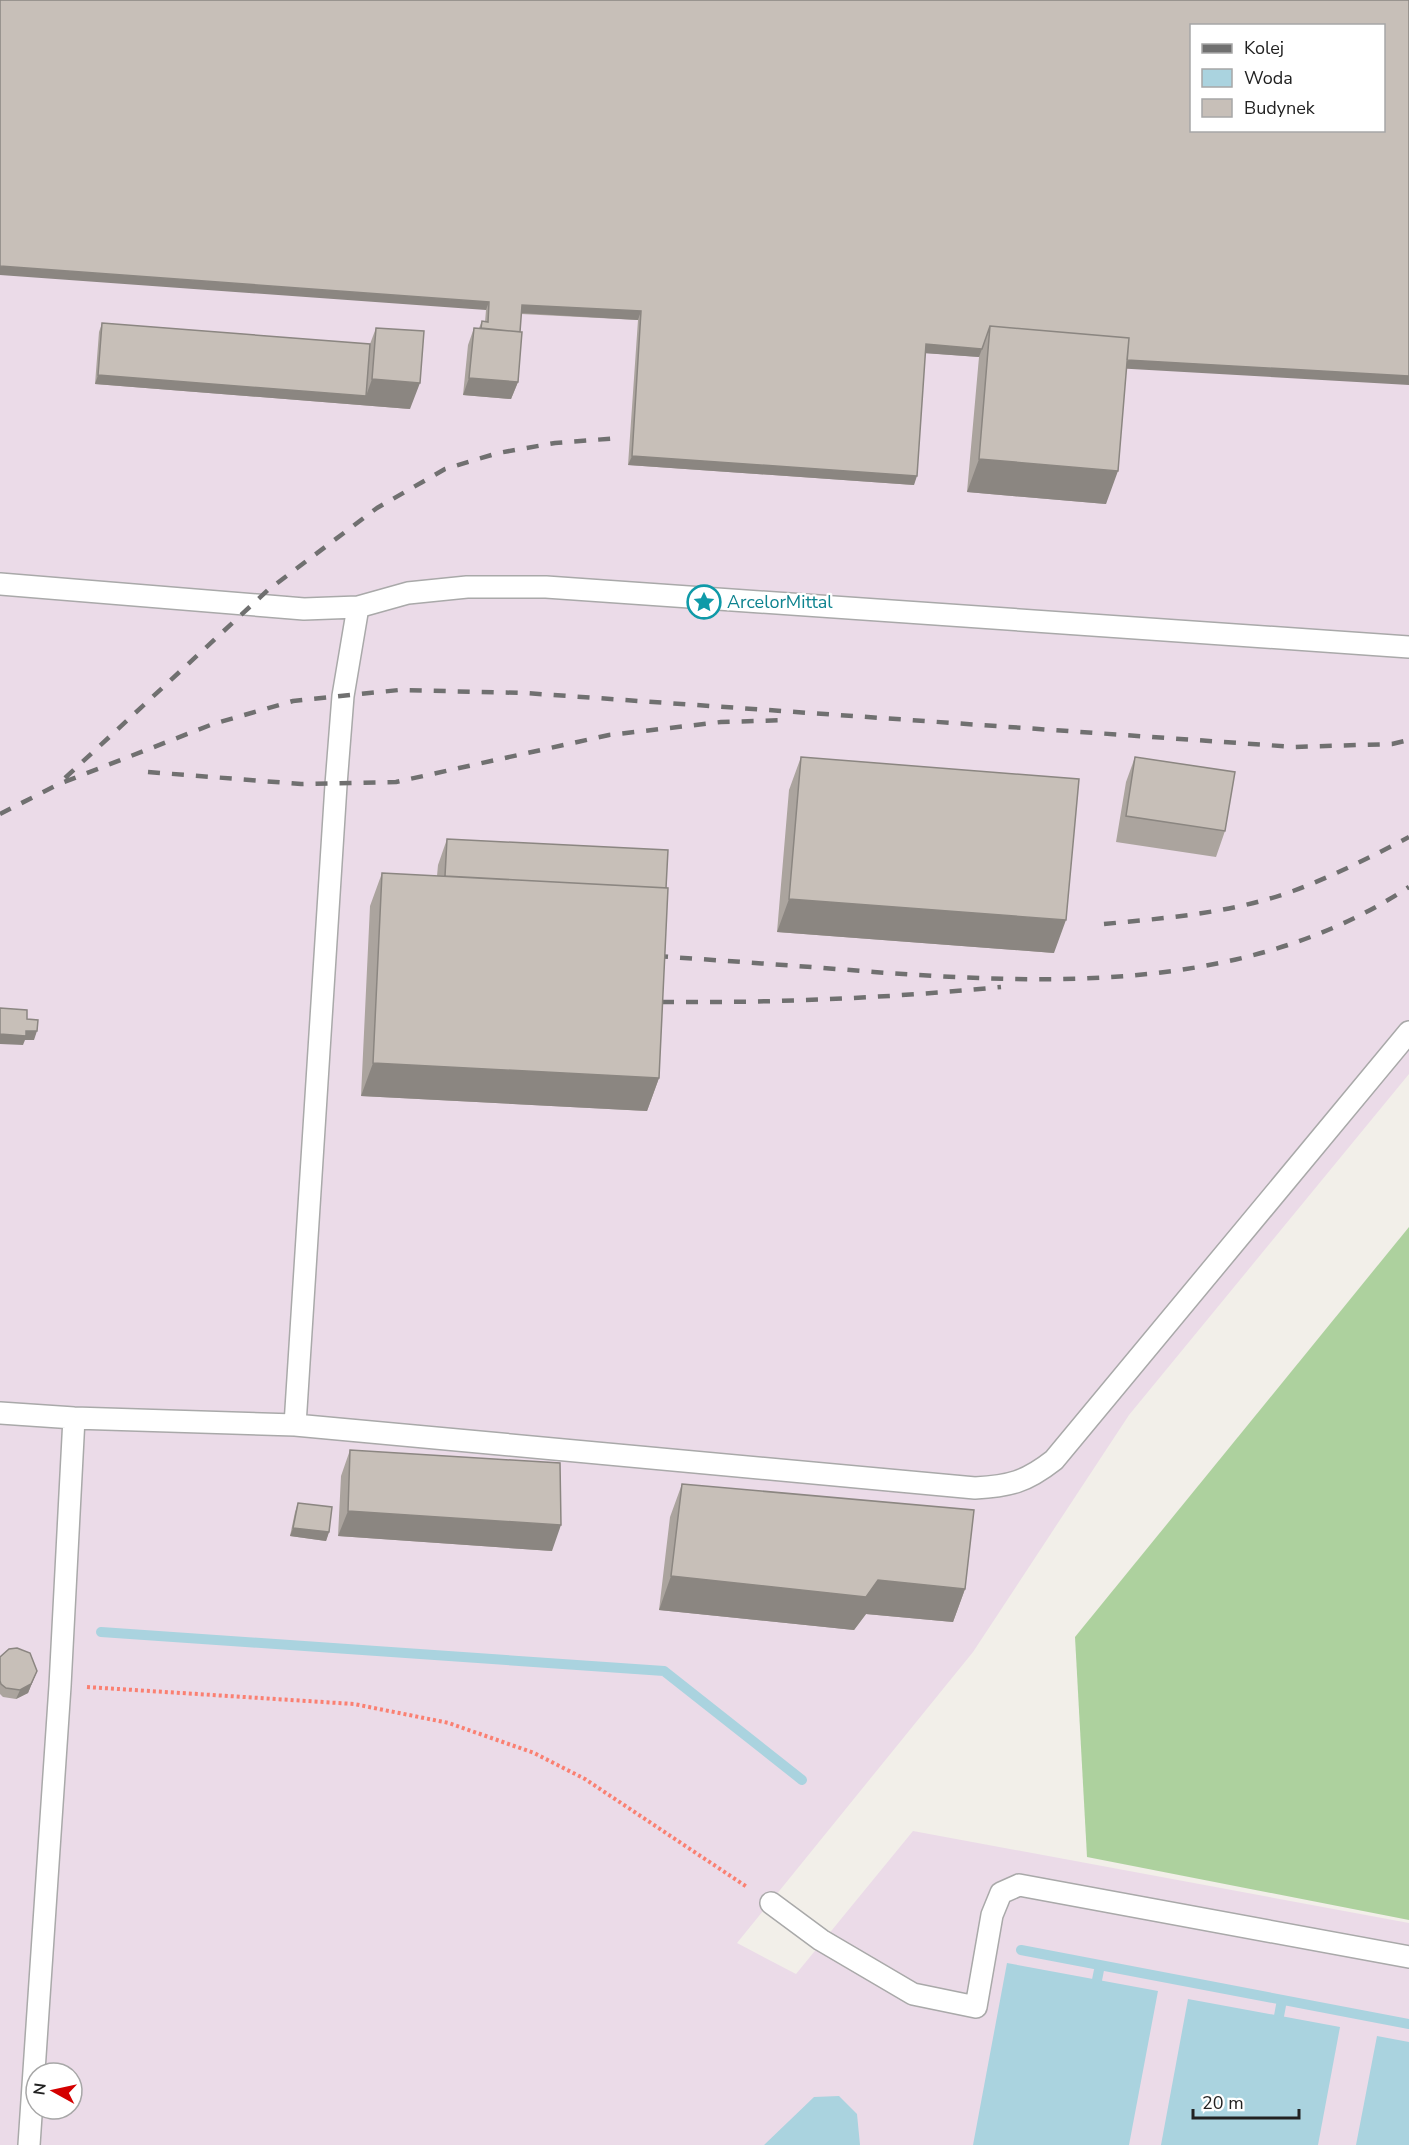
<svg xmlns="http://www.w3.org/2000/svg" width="1409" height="2145" font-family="'Nunito Sans',sans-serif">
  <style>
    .industrial { fill: #ebdbe8; fill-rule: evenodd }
    .forest { fill: #add19e }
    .water { fill: #aad3df }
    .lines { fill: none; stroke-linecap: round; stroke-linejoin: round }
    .stream { stroke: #aad3df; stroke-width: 10 }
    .service-casing { stroke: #a9a9a9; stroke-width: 24 }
    .path { stroke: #fa8072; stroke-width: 4; stroke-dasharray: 3 3; stroke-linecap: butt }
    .service { stroke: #fff; stroke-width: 21 }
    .rail { stroke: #707070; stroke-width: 4.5; stroke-dasharray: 12 12; stroke-linecap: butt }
    .wall { fill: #aba49e }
    .shaded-wall { fill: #8b8681 }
    .building { fill: #c7bfb8; stroke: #8b8681; stroke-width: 1.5; fill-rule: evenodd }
    .labels { text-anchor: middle; stroke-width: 4.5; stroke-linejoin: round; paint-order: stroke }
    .culture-label { font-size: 18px; fill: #0d838f; stroke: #fff; text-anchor: start }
  </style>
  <rect width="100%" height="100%" fill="#f2efe9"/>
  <path class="industrial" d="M 0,0 L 1409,0 L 1409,1074 L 1129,1415 L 973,1652 L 737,1943 L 796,1974 L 913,1831 L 1409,1923 L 1409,2145 L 0,2145 ZM 1192,26 L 1384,26 L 1384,130 L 1192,130 ZM 36,2073 L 72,2073 L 72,2109 L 36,2109 Z"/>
  <path class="forest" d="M 1409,1227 L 1409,1920 L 1087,1857 L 1075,1637 Z"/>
  <path class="water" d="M 1007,1963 L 1158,1991 L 1129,2145 L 973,2145 Z
    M 1188,1999 L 1340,2027 L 1318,2145 L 1161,2145 Z
    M 1377,2036 L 1409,2042 L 1409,2145 L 1356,2145 Z
    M 839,2096 L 857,2114 L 860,2145 L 764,2145 L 814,2097 Z"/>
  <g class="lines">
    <path class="stream" d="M 101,1632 L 664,1671 L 802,1780
      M 1021,1950 L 1409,2024
      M 1097,1980 L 1100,1965
      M 1279,2016 L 1282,2000"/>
    <g class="service-casing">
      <path id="service" d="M 0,584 L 304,609 L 358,607 L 408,593 L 467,587 L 546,587 L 1409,647
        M 0,1413 L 74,1418 L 295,1425 L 975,1488 C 1010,1486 1026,1482 1054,1460 L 1409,1032
        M 295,1425 L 336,785 L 343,696 L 358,607
        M 771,1903 L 821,1940 L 913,1994 L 976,2007 L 992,1915 L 1001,1893 L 1019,1885 L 1409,1957
        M 29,2145 L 60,1686 L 74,1418"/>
    </g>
    <path class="path" d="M 87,1687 L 354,1704 L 449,1723 L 534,1753 L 585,1779 L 747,1887"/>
    <use href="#service" class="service"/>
    <path class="rail" d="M 148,772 L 301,784 L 396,782 L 609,735 L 721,722 L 789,720
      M 65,778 L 268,590 L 377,508 L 445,469 L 498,453 L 555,443 L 619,438
      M 0,814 L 59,784 L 213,724 L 293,701 L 399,690 L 525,693 L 1295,747 L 1392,744 L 1409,740
      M 1104,924 C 1167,918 1232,913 1293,891 C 1333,876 1371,857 1409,837
      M 656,956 C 729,961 801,966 874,972 C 1056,985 1249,992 1409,887
      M 662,1002 C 775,1003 888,998 1001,987"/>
  </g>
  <path class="wall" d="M 0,0 L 1126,369 L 1106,504 L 967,492 L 979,357 L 925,353 L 914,485 L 628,465 L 638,320 L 521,314 L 518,382 L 511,399 L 463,395 L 468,345 L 474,328 L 479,328 L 482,321 L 485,322 L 486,310 Z
    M 102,323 L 370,344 L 376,328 L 410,409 L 95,384 L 99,332 Z
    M 801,757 L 1054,953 L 777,932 L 789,790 Z
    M 1135,757 L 1225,831 L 1216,857 L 1116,842 L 1126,782 Z
    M 447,839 L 666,888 L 659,1078 L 647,1111 L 361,1096 L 370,906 L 382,873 L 437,876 L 438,865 Z
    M 350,1450 L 552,1551 L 338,1536 L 341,1476 Z
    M 682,1484 L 965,1589 L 953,1622 L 866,1614 L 854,1630 L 659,1610 L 670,1517 Z
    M 298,1503 L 329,1532 L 326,1541 L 290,1536 L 295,1512 Z
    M 0,1657 L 37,1671 L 28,1693 L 16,1699 L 3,1697 L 0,1694 Z"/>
  <path class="shaded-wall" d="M 0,266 L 489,302 L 486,310 L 0,275 Z
    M 522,305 L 641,311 L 638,320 L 519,313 Z
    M 926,344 L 982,349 L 979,357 L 923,353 Z
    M 988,349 L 1409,376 L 1409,385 L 1114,368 Z
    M 98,375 L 366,396 L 372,379 L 420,383 L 410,409 L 95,384 Z
    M 469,378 L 518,382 L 511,399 L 463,395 Z
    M 632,456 L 917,476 L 914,485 L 628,465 Z
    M 979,459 L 1118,471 L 1106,504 L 967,492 Z
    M 789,899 L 1066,920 L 1054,953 L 777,932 Z
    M 26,1031 L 37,1031 L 34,1040 L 25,1040 L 23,1045 L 0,1044 L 0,1034 Z
    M 373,1063 L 659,1078 L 647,1111 L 361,1096 Z
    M 348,1511 L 561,1525 L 552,1551 L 338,1536 Z
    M 293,1528 L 329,1532 L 326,1541 L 290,1536 Z
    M 671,1576 L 878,1580 L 965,1589 L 953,1622 L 866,1614 L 854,1630 L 659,1610 Z
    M 37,1671 L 28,1693 L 16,1699 L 20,1690 Z"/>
  <path class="building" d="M 0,0 L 1409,0 L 1409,376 L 1127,360 L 1129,338 L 990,326 L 982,349 L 926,344 L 917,476 L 632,456 L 641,311 L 522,305 L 520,332 L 481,328 L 482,321 L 488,322 L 489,302 L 0,266 ZM 1191,26 L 1383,26 L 1383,130 L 1191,130 Z
    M 102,323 L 370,344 L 366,396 L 98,375 Z
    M 990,326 L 1129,338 L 1118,471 L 979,459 Z
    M 376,328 L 424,331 L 420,383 L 372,379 Z
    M 474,328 L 522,332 L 518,382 L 469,378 Z
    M 801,757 L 1079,779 L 1066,920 L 789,899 Z
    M 1135,757 L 1235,772 L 1225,831 L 1126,816 Z
    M 447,839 L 668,850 L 666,888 L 445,876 Z
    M 382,873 L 668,888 L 659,1078 L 373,1063 Z
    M 0,1008 L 27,1010 L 27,1019 L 38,1020 L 37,1031 L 26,1031 L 26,1036 L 0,1034 Z
    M 350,1450 L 560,1463 L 561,1525 L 348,1511 Z
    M 682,1484 L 974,1510 L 965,1589 L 878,1580 L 866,1597 L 671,1576 Z
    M 298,1503 L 332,1507 L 329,1532 L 293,1528 Z
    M 17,1648 L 30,1653 L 37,1671 L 31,1684 L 20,1690 L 6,1688 L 1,1684 L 0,1681 L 0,1657 L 9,1649 Z"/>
  <defs>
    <g id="sight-ring" transform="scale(1.725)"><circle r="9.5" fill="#fff" stroke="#0f9aa8" stroke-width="1.5"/><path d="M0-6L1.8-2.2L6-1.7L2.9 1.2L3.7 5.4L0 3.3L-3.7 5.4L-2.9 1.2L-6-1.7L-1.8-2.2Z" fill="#0f9aa8"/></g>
  </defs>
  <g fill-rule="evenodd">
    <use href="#sight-ring" x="704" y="602"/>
  </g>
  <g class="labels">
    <g class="culture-label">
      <text x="727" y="608">ArcelorMittal</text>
    </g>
  </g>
  <rect x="1190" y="24" width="195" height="108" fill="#ffffff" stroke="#a7a7a7" stroke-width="1.5"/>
  <rect x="1202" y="44" width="30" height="9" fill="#707070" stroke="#a7a7a7" stroke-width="1.5"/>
  <text x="1244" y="54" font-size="18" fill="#222222">Kolej</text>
  <rect x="1202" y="69" width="30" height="18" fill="#aad3df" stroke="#a7a7a7" stroke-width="1.5"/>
  <text x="1244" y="84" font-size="18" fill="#222222">Woda</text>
  <rect x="1202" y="99" width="30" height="18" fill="#c7bfb8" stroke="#a7a7a7" stroke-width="1.5"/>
  <text x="1244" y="114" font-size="18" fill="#222222">Budynek</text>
  <g transform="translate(54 2091) rotate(278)"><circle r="28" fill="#ffffff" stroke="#a7a7a7" stroke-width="1.5"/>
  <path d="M0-4.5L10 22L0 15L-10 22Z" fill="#d40000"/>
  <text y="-9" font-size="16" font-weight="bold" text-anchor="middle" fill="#222222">N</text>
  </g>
  <path d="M1193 2109v9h106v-9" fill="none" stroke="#222222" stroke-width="3"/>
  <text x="1202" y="2109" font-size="18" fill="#222222" stroke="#ffffff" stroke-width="4.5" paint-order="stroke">20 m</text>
</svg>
